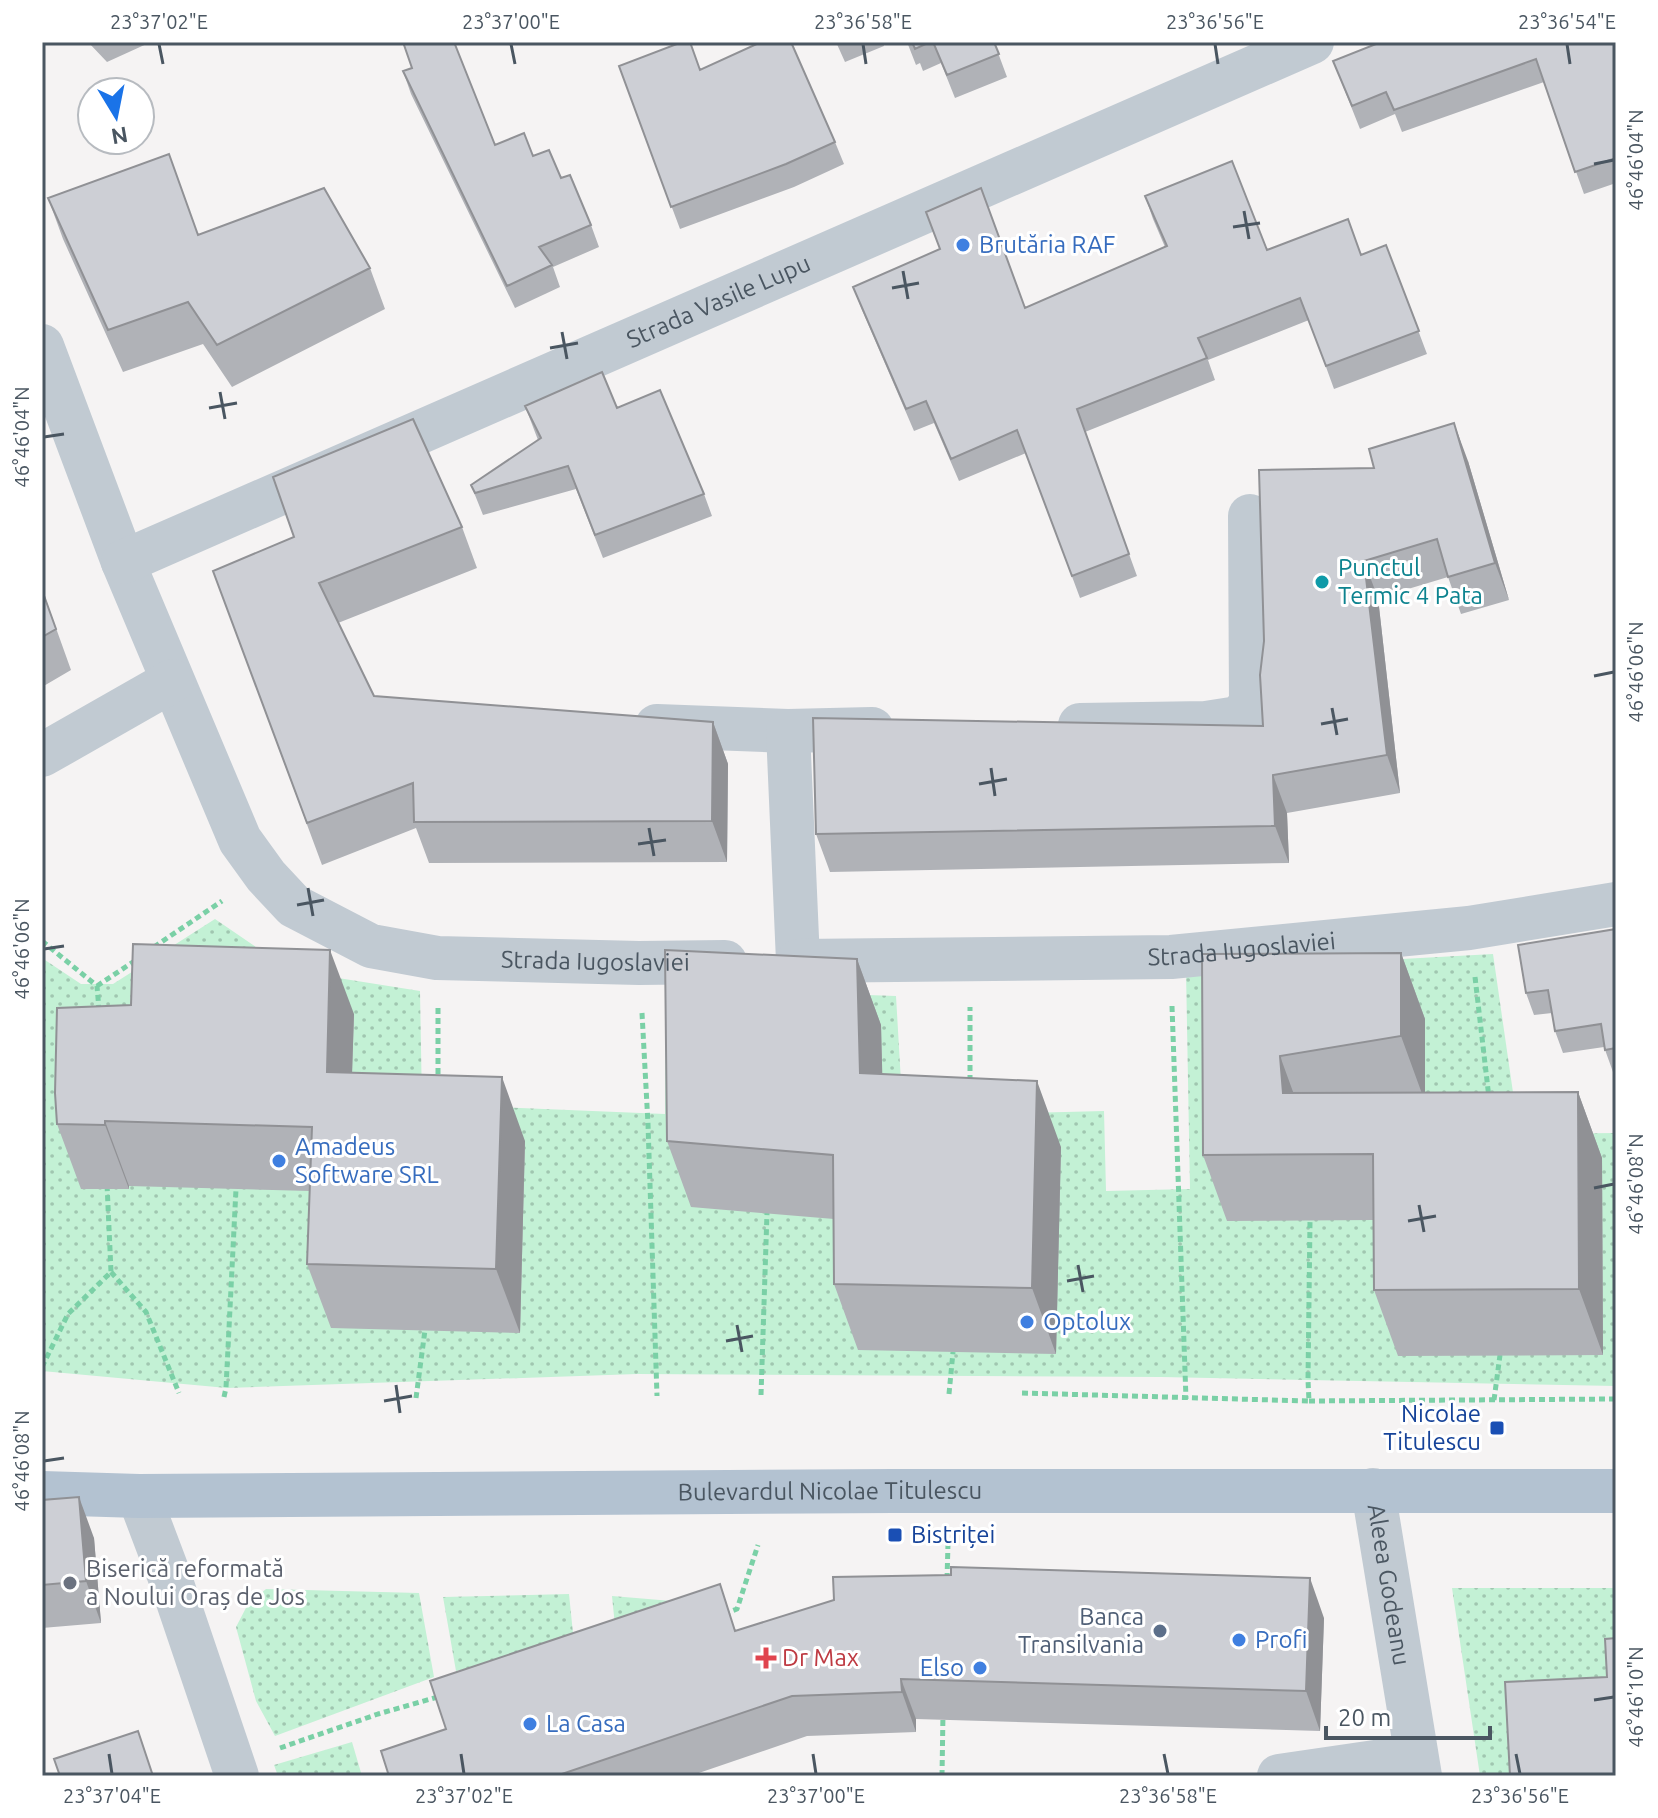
<svg xmlns="http://www.w3.org/2000/svg" width="1658" height="1818" font-family="Ubuntu,sans-serif">
  <style>
    .grass { fill: url(#grass-dots) }
    .lines { fill: none; stroke-linecap: round; stroke-linejoin: round }
    .path { stroke: #7ad0a6; stroke-width: 5; stroke-dasharray: 6 4; stroke-linecap: butt }
    .minor { stroke: #c1cad2; stroke-width: 44 }
    .major { stroke: #b3c2d1; stroke-width: 44 }
    .wall { fill: #b0b2b7 }
    .shaded-wall { fill: #909195 }
    .building { fill: #cdcfd5; stroke: #909195; stroke-width: 2 }
    .ticks { fill: none; stroke: #4a5661; stroke-width: 3 }
    .shop-dot { fill: #3f7fe0; stroke: #fff; stroke-width: 3 }
    .culture-dot { fill: #0f9aa8; stroke: #fff; stroke-width: 3 }
    .transit-dot { fill: #1a4fb4; stroke: #fff; stroke-width: 3 }
    .worship-dot { fill: #6b7280; stroke: #fff; stroke-width: 3 }
    .service-dot { fill: #5c6f8a; stroke: #fff; stroke-width: 3 }
    .health-dot { fill: #e0444e; stroke: #fff; stroke-width: 3 }
    .labels { text-anchor: middle; stroke-width: 6; stroke-linejoin: round; paint-order: stroke }
    .shop-label { font-size: 24px; fill: #366cbe; stroke: #fff; text-anchor: start }
    .street-label { font-size: 24px; fill: #4a5661; stroke: #fff }
    .culture-label { font-size: 24px; fill: #0d838f; stroke: #fff; text-anchor: start }
    .transit-label { font-size: 24px; fill: #164399; stroke: #fff; text-anchor: end }
    .worship-label { font-size: 24px; fill: #5b616d; stroke: #fff; text-anchor: start }
    .service-label { font-size: 24px; fill: #4e5e75; stroke: #fff; text-anchor: end }
    .health-label { font-size: 24px; fill: #be3a42; stroke: #fff; text-anchor: start }
    .neatline { fill: none; stroke: #4a5661; stroke-width: 3 }
    .ticks-label { font-size: 20px; text-anchor: middle; fill: #4a5661 }
  </style>
  <defs>
    <pattern id="grass-dots" width="8" height="8" patternUnits="userSpaceOnUse" patternTransform="scale(2)"><rect width="8" height="8" fill="#c3f1d5"/><path d="M2 2h.1M6 6h.1" fill="none" stroke="#a0c6b0" stroke-width="1.8" stroke-linecap="round"/></pattern>
  </defs>
  <rect width="100%" height="100%" fill="#f5f3f3"/>
  <path class="grass" d="M 215,919 L 272,958 L 313,974 L 420,991 L 422,1104 L 665,1114 L 666,988 L 896,996 L 903,1116 L 1104,1111 L 1106,1191 L 1190,1189 L 1186,971 L 1493,954 L 1519,1134 L 1616,1133 L 1616,1386 L 1161,1377 L 637,1374 L 227,1388 L 42,1371 L 42,958 L 81,984 L 113,984 Z
    M 1452,1588 L 1616,1588 L 1616,1719 L 1523,1776 L 1480,1776 Z
    M 266,1589 L 419,1593 L 434,1677 L 275,1736 L 256,1701 L 236,1627 L 248,1604 Z
    M 569,1594 L 574,1643 L 456,1671 L 443,1597 Z
    M 612,1596 L 720,1605 L 616,1636 Z
    M 352,1742 L 362,1776 L 278,1776 L 274,1765 Z"/>
  <g class="lines">
    <path class="path" d="M 42,941 L 97,986 L 99,1010
      M 154,947 L 222,901
      M 1475,977 L 1489,1098
      M 97,986 L 136,960
      M 1172,1006 L 1186,1399
      M 438,1008 L 438,1082
      M 642,1013 L 648,1124 L 657,1396
      M 970,1081 L 970,1007
      M 111,1272 L 146,1312 L 179,1393
      M 42,1367 L 68,1314 L 111,1272 L 107,1184
      M 1022,1393 L 1309,1401 L 1308,1380 L 1310,1221
      M 949,1394 L 953,1352
      M 761,1395 L 767,1213
      M 224,1397 L 226,1388 L 236,1189
      M 416,1398 L 425,1330
      M 1494,1400 L 1500,1355
      M 1309,1401 L 1616,1399
      M 947,1579 L 948,1544
      M 724,1614 L 737,1609 L 758,1545
      M 280,1748 L 378,1714 L 441,1696
      M 942,1776 L 943,1713"/>
    <g class="minor">
      <path id="s1" d="M 42,346 L 123,562 L 240,840 L 266,876 L 294,906 L 371,946 L 437,958 L 639,963 L 725,962"/>
      <path id="s2" d="M 123,562 L 1312,42"/>
      <path d="M 1080,725 L 1206,723 L 1238,718 L 1251,705 L 1250,516"/>
      <path d="M 657,726 L 788,731 L 872,729"/>
      <path d="M 788,731 L 798,961"/>
      <path d="M 42,755 L 172,681"/>
      <path id="s3" d="M 798,961 L 1171,957 L 1469,928 L 1616,904"/>
      <path id="s4" d="M 1373,1490 L 1420,1776"/>
      <path d="M 139,1496 L 170,1578 L 237,1776"/>
      <path d="M 1279,1776 L 1416,1756"/>
    </g>
    <path class="major" id="s5" d="M 42,1493 L 139,1496 L 893,1491 L 1616,1491"/>
  </g>
  <path class="wall" d="M 88,42 L 151,42 L 107,62 Z
    M 836,42 L 883,42 L 884,46 L 845,62 Z
    M 907,42 L 994,42 L 1007,77 L 955,98 L 941,63 L 923,71 L 920,63 L 916,65 Z
    M 1616,42 L 1616,183 L 1584,194 L 1544,82 L 1402,132 L 1395,114 L 1360,129 L 1333,61 Z
    M 619,66 L 700,70 L 835,142 L 844,164 L 794,187 L 680,229 Z
    M 403,71 L 495,145 L 533,156 L 561,178 L 591,225 L 599,247 L 553,267 L 560,287 L 515,308 L 411,94 Z
    M 1145,196 L 1267,250 L 1361,255 L 1386,245 L 1427,354 L 1334,389 L 1309,320 L 1208,360 L 1215,380 L 1085,432 L 1137,576 L 1080,598 L 1026,453 L 959,481 L 934,423 L 914,431 L 862,310 L 853,287 L 1025,308 L 1165,247 L 1153,219 Z
    M 48,198 L 198,235 L 370,268 L 385,309 L 232,387 L 203,344 L 123,372 L 63,239 Z
    M 525,406 L 617,408 L 704,494 L 712,516 L 603,558 L 576,489 L 483,515 L 471,485 L 538,440 Z
    M 1468,461 L 1509,600 L 1461,614 L 1448,577 L 1378,598 L 1400,793 L 1287,813 L 1289,863 L 830,872 L 816,834 L 1263,726 L 1374,468 Z
    M 462,527 L 477,568 L 338,623 L 374,696 L 713,722 L 728,764 L 727,862 L 429,863 L 416,828 L 322,865 L 213,571 Z
    M 42,589 L 71,670 L 42,687 Z
    M 1616,929 L 1616,1072 L 1613,1072 L 1604,1047 L 1563,1053 L 1555,1031 L 1552,1013 L 1534,1015 L 1526,993 Z
    M 1401,953 L 1425,1019 L 1425,1093 L 1578,1092 L 1602,1158 L 1603,1355 L 1398,1356 L 1374,1290 L 1373,1220 L 1227,1221 L 1203,1155 L 1202,954 Z
    M 857,959 L 881,1025 L 882,1074 L 1061,1147 L 1056,1354 L 858,1350 L 834,1284 L 834,1219 L 691,1207 L 667,1141 Z
    M 354,1014 L 352,1073 L 525,1141 L 520,1333 L 331,1328 L 307,1264 L 310,1191 L 129,1186 L 129,1189 L 81,1189 L 57,1124 Z
    M 42,1500 L 94,1538 L 101,1623 L 42,1628 Z
    M 1324,1618 L 1320,1731 L 916,1719 L 916,1732 L 807,1736 L 690,1776 L 389,1776 L 736,1631 Z"/>
  <path class="shaded-wall" d="M 1454,423 L 1468,461 L 1509,600 L 1495,563 Z
    M 1364,561 L 1378,598 L 1400,793 L 1387,755 Z
    M 713,722 L 728,764 L 727,862 L 712,821 Z
    M 1273,775 L 1287,813 L 1289,863 L 1275,826 Z
    M 330,950 L 354,1014 L 350,1136 L 327,1072 Z
    M 1401,953 L 1425,1019 L 1425,1102 L 1401,1036 Z
    M 857,959 L 881,1025 L 884,1139 L 860,1073 Z
    M 1280,1056 L 1304,1122 L 1283,1093 Z
    M 502,1077 L 525,1141 L 520,1333 L 496,1269 Z
    M 1037,1081 L 1061,1147 L 1056,1354 L 1032,1288 Z
    M 1578,1092 L 1602,1158 L 1603,1355 L 1579,1289 Z
    M 105,1121 L 129,1186 L 129,1189 L 105,1125 Z
    M 79,1497 L 94,1538 L 101,1623 L 86,1581 Z
    M 1310,1578 L 1324,1618 L 1320,1731 L 1306,1691 Z
    M 901,1679 L 916,1719 L 916,1732 L 902,1692 Z
    M 1614,1744 L 1616,1751 L 1616,1776 L 1614,1776 Z"/>
  <path class="building" d="M 403,42 L 454,42 L 495,145 L 524,133 L 533,156 L 549,150 L 561,178 L 570,175 L 591,225 L 539,247 L 552,265 L 507,286 L 403,71 L 412,68 Z
    M 682,42 L 690,42 L 700,70 L 761,42 L 791,42 L 835,142 L 786,164 L 671,207 L 619,66 Z
    M 912,42 L 930,42 L 915,49 Z
    M 933,42 L 994,42 L 999,54 L 947,75 Z
    M 1381,42 L 1616,42 L 1616,167 L 1613,159 L 1575,172 L 1536,59 L 1394,110 L 1386,92 L 1352,106 L 1333,61 Z
    M 169,154 L 198,235 L 324,188 L 370,268 L 217,345 L 188,302 L 108,330 L 48,198 Z
    M 1232,161 L 1267,250 L 1348,219 L 1361,255 L 1386,245 L 1419,331 L 1326,366 L 1300,298 L 1198,338 L 1207,358 L 1077,409 L 1129,554 L 1072,576 L 1017,430 L 951,459 L 926,401 L 906,409 L 853,287 L 940,249 L 926,212 L 981,188 L 1025,308 L 1167,246 L 1145,196 Z
    M 602,372 L 617,408 L 660,390 L 704,494 L 595,535 L 568,466 L 475,493 L 471,485 L 541,438 L 525,406 Z
    M 413,419 L 462,527 L 319,583 L 374,696 L 713,722 L 712,821 L 414,822 L 413,783 L 307,823 L 213,571 L 294,537 L 273,477 Z
    M 1454,423 L 1495,563 L 1448,577 L 1437,539 L 1364,561 L 1387,755 L 1273,775 L 1275,826 L 816,834 L 813,718 L 1263,726 L 1260,675 L 1264,641 L 1259,470 L 1374,468 L 1369,449 Z
    M 42,590 L 56,629 L 42,637 Z
    M 1616,929 L 1616,1048 L 1605,1050 L 1601,1024 L 1555,1031 L 1548,990 L 1526,993 L 1518,945 Z
    M 133,944 L 330,950 L 327,1072 L 502,1077 L 496,1269 L 307,1264 L 312,1127 L 105,1121 L 105,1125 L 57,1124 L 55,1093 L 57,1008 L 131,1005 Z
    M 665,950 L 857,959 L 860,1073 L 1037,1081 L 1032,1288 L 834,1284 L 833,1155 L 667,1141 Z
    M 1401,953 L 1401,1036 L 1280,1056 L 1283,1093 L 1578,1092 L 1579,1289 L 1374,1290 L 1373,1154 L 1203,1155 L 1202,954 Z
    M 79,1497 L 86,1581 L 42,1585 L 42,1500 Z
    M 951,1567 L 1310,1578 L 1306,1691 L 901,1679 L 902,1692 L 792,1696 L 556,1776 L 389,1776 L 381,1751 L 446,1729 L 430,1681 L 720,1584 L 735,1631 L 834,1600 L 833,1577 L 951,1575 Z
    M 1616,1638 L 1616,1744 L 1614,1744 L 1614,1776 L 1510,1776 L 1505,1682 L 1607,1677 L 1605,1639 Z
    M 138,1731 L 153,1776 L 60,1776 L 54,1759 Z"/>
  <path class="ticks" d="M 159,44 L 163,64M 511,44 L 515,64M 863,44 L 866,64M 1215,44 L 1218,64M 1567,44 L 1570,64M 1594,164 L 1614,160M 1244,211 L 1249,239M 1233,227 L 1260,223M 903,271 L 908,299M 892,288 L 919,283M 562,332 L 567,359M 550,348 L 578,343M 220,392 L 225,419M 209,408 L 237,403M 44,437 L 64,434M 1594,676 L 1614,672M 1332,708 L 1337,735M 1321,724 L 1348,719M 991,768 L 995,796M 979,784 L 1007,779M 649,828 L 654,856M 638,844 L 666,840M 308,888 L 313,916M 297,905 L 324,900M 44,949 L 64,946M 1594,1188 L 1614,1184M 1419,1205 L 1424,1232M 1408,1221 L 1436,1216M 1078,1265 L 1083,1292M 1067,1281 L 1094,1276M 737,1325 L 742,1352M 726,1341 L 753,1336M 396,1385 L 400,1413M 384,1401 L 412,1396M 44,1461 L 64,1458M 1594,1700 L 1614,1697M 109,1754 L 112,1774M 461,1754 L 464,1774M 813,1754 L 816,1774M 1164,1754 L 1168,1774M 1516,1754 L 1520,1774"/>
  <g class="shop-dot">
    <circle cx="963" cy="245" r="8"/>
    <circle cx="279" cy="1161" r="8"/>
    <circle cx="1027" cy="1322" r="8"/>
    <circle cx="1239" cy="1640" r="8"/>
    <circle cx="980" cy="1668" r="8"/>
    <circle cx="530" cy="1724" r="8"/>
  </g>
  <circle class="culture-dot" cx="1322" cy="582" r="8"/>
  <g class="transit-dot">
    <rect x="1489" y="1420" width="16" height="16" rx="4"/>
    <rect x="887" y="1527" width="16" height="16" rx="4"/>
  </g>
  <circle class="worship-dot" cx="70" cy="1583" r="8"/>
  <circle class="service-dot" cx="1160" cy="1631" r="8"/>
  <path class="health-dot" d="M762 1646h8v8h8v8h-8v8h-8v-8h-8v-8h8z"/>
  <g class="labels">
    <g class="shop-label">
      <text x="979" y="253">Brutăria RAF</text>
      <text x="295" y="1155">Amadeus<tspan x="295" dy="28">Software SRL</tspan></text>
      <text x="1043" y="1330">Optolux</text>
      <text x="1255" y="1648">Profi</text>
      <text x="964" y="1676" text-anchor="end">Elso</text>
      <text x="546" y="1732">La Casa</text>
    </g>
    <g class="street-label">
      <text dy="8" stroke="none"><textPath href="#s2" startOffset="650">Strada Vasile Lupu</textPath></text>
      <text dy="8" stroke="none"><textPath href="#s3" startOffset="444">Strada Iugoslaviei</textPath></text>
      <text dy="8" stroke="none"><textPath href="#s1" startOffset="930">Strada Iugoslaviei</textPath></text>
      <text dy="8" stroke="none"><textPath href="#s5" startOffset="788">Bulevardul Nicolae Titulescu</textPath></text>
      <text dy="8" stroke="none"><textPath href="#s4" startOffset="96">Aleea Godeanu</textPath></text>
    </g>
    <g class="culture-label">
      <text x="1338" y="576">Punctul<tspan x="1338" dy="28">Termic 4 Pata</tspan></text>
    </g>
    <g class="transit-label">
      <text x="1481" y="1422">Nicolae<tspan x="1481" dy="28">Titulescu</tspan></text>
      <text x="911" y="1543" text-anchor="start">Bistriței</text>
    </g>
    <g class="worship-label">
      <text x="86" y="1577">Biserică reformată<tspan x="86" dy="28">a Noului Oraș de Jos</tspan></text>
    </g>
    <g class="service-label">
      <text x="1144" y="1625">Banca<tspan x="1144" dy="28">Transilvania</tspan></text>
    </g>
    <g class="health-label">
      <text x="782" y="1666">Dr Max</text>
    </g>
  </g>
  <rect width="1658" height="1818" fill="none" stroke="#ffffff" stroke-width="88"/>
  <g transform="translate(116 116) rotate(170)"><circle r="38" fill="#ffffff" stroke="#b7bbc0" stroke-width="2"/>
  <path d="M0-6L14 30L0 20L-14 30Z" fill="#1a73e8"/>
  <text y="-12" font-size="22" font-weight="bold" text-anchor="middle" fill="#4a5661">N</text>
  </g>
  <path d="M1326 1726v12h164v-12" fill="none" stroke="#4a5661" stroke-width="4"/>
  <text x="1338" y="1726" font-size="24" fill="#4a5661" stroke="#ffffff" stroke-width="6" paint-order="stroke">20 m</text>
  <rect x="44" y="44" width="1570" height="1730" class="neatline"/>
  <g class="ticks-label">
    <text x="159" y="29">23°37'02"E</text>
    <text x="511" y="29">23°37'00"E</text>
    <text x="863" y="29">23°36'58"E</text>
    <text x="1215" y="29">23°36'56"E</text>
    <text x="1567" y="29">23°36'54"E</text>
    <text transform="translate(1636 160) rotate(-90)" y="7">46°46'04"N</text>
    <text transform="translate(22 437) rotate(-90)" y="7">46°46'04"N</text>
    <text transform="translate(1636 672) rotate(-90)" y="7">46°46'06"N</text>
    <text transform="translate(22 949) rotate(-90)" y="7">46°46'06"N</text>
    <text transform="translate(1636 1184) rotate(-90)" y="7">46°46'08"N</text>
    <text transform="translate(22 1461) rotate(-90)" y="7">46°46'08"N</text>
    <text transform="translate(1636 1697) rotate(-90)" y="7">46°46'10"N</text>
    <text x="112" y="1803">23°37'04"E</text>
    <text x="464" y="1803">23°37'02"E</text>
    <text x="816" y="1803">23°37'00"E</text>
    <text x="1168" y="1803">23°36'58"E</text>
    <text x="1520" y="1803">23°36'56"E</text>
  </g>
</svg>
